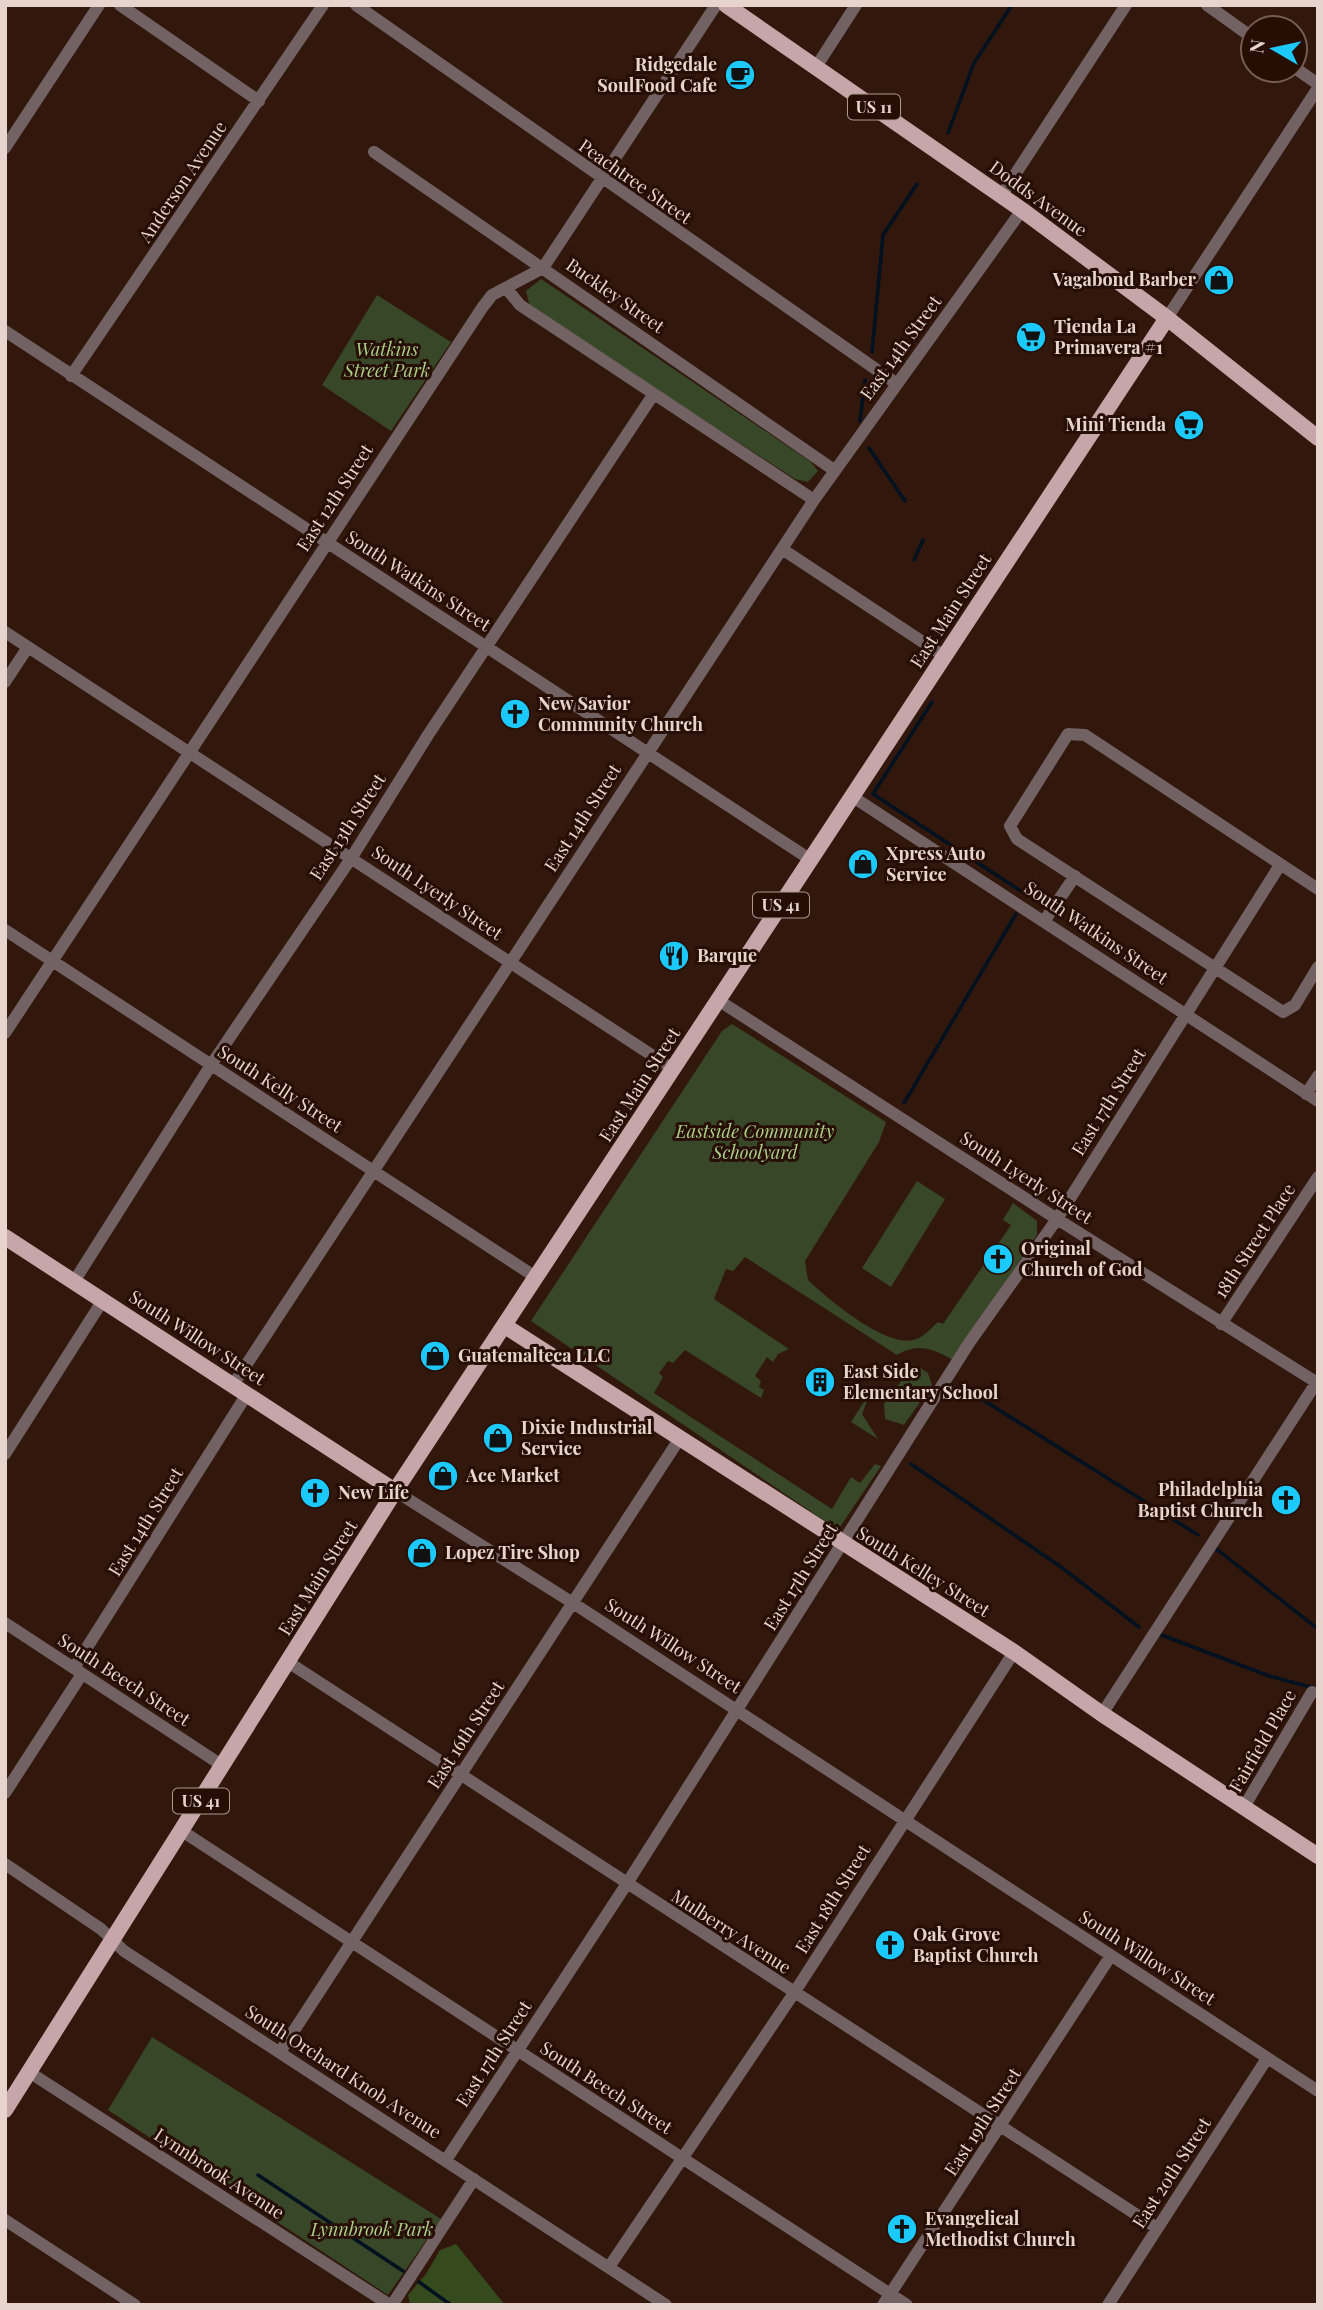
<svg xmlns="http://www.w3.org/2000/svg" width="1323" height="2310" font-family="'Playfair Display',serif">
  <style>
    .green { fill: #374728 }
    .forest { fill: #354a1d }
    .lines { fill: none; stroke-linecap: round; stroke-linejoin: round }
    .stream { stroke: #001120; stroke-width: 3.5 }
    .minor { stroke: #726264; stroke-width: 12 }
    .major { stroke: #c7a6aa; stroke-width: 16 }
    .labels { text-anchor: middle; stroke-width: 6; stroke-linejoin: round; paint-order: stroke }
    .shield { fill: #270e04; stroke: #ad9990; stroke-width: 2 }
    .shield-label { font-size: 16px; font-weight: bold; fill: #e7d4cc }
    .poi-label { font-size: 18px; font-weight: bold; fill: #e7d4cc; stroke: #270e04; text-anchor: start }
    .street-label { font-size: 18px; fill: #e7d4cc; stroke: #270e04 }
    .park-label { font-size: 18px; font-style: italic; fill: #aacf87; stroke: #270e04 }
  </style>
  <rect width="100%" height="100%" fill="#31170c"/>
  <path class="green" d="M 541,279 L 811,462 L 818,471 L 808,482 L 795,479 L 530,307 L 526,291 Z
    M 377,295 L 451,342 L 391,431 L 322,385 Z
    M 732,1024 L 886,1122 L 879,1142 L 805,1261 L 808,1280 C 828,1299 888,1350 916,1339 C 924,1337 932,1327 938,1322 L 943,1324 L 1011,1225 L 1003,1220 L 1013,1203 L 1037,1221 L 1037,1235 L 953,1360 C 933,1349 919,1342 897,1355 L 745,1257 L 733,1271 L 726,1269 L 714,1299 L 789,1349 L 778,1354 L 773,1362 L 767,1357 L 755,1376 L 761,1381 L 759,1387 L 764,1390 L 761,1398 L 685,1350 L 673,1363 L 668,1361 L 659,1373 L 663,1377 L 654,1393 L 832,1509 L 851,1477 L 860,1483 L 875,1464 L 881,1466 L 838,1530 L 531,1321 L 722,1031 Z
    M 917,1181 L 945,1199 L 891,1287 L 862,1268 Z
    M 914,1364 L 928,1373 L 932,1385 L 904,1425 L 885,1419 L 884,1404 Z
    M 871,1391 L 862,1414 L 878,1439 L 851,1422 Z
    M 152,2037 L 441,2219 L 388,2295 L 108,2110 Z"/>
  <path class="forest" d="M 456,2244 L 505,2305 L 410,2305 L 408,2295 L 426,2274 L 440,2250 Z"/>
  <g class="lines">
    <path class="stream" d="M 948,133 L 974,63 L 1012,5
      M 872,352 L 883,235 L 917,184
      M 860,421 L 865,380
      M 869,448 L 905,501
      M 914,560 L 923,540
      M 932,702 L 873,794 L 1027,895
      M 904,1103 L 1016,914
      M 964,1388 L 1198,1535
      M 911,1464 L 1061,1567 L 1139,1627
      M 1214,1547 L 1318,1629
      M 1159,1634 L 1269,1676 L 1318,1689
      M 258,2175 L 403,2271
      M 419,2282 L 451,2305"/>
    <path class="minor" d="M 120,5 L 259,101
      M 356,5 L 897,384
      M 1207,5 L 1253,38
      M 816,67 L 856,5
      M 1295,68 L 1318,84
      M 5,148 L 99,5
      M 374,152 L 834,470
      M 1001,196 L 1126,5
      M 506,288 L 520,305 L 814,500
      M 1167,318 L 1318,88
      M 5,331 L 811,860
      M 71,376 L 323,5
      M 782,549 L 944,656
      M 5,632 L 673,1069
      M 5,682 L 28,647
      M 853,797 L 1318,1101
      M 1318,889 L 1085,735 L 1068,734 L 1010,826 L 1017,839 L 1283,1012 L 1295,1005 L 1318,967
      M 1045,920 L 1075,876
      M 5,930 L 537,1278
      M 718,1000 L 1057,1219 L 1316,1382
      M 5,1033 L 482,308 L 492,295 L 543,268 L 716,5
      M 1306,1094 L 1318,1076
      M 75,1280 L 211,1065 L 352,857 L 428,735 L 653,395
      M 1221,1324 L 1318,1177
      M 233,1385 L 814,500 L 1022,210
      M 5,1454 L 103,1300
      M 395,1491 L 573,1603 L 1318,2091
      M 5,1623 L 223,1766
      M 288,1662 L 1157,2228
      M 74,1668 L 247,1394
      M 1102,1714 L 1318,1380
      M 5,1793 L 82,1674
      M 1244,1807 L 1312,1692
      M 182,1831 L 907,2305
      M 5,1864 L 101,1929 L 124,1951 L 666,2305
      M 280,2052 L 680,1438
      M 29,2072 L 390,2305
      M 446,2160 L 626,1885 L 969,1343 L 1057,1219 L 1280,865
      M 5,2220 L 135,2305
      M 609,2267 L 794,1993 L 1014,1652
      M 392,2305 L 474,2179
      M 883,2305 L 1110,1957
      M 1108,2305 L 1266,2060"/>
    <path class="major" d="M 726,5 L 1022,210 L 1167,318 L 1318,438
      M 5,1237 L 395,1491
      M 505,1326 L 1014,1652 L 1102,1714 L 1318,1856
      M 5,2110 L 395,1491 L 1167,318"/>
  </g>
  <defs>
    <g id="cafe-disc" transform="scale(1.575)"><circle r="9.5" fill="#1cc9fc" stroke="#270e04"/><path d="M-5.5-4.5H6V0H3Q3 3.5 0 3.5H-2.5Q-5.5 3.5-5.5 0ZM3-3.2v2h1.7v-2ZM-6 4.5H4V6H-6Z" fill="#111"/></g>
    <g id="shop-disc" transform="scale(1.575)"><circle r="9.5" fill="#1cc9fc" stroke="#270e04"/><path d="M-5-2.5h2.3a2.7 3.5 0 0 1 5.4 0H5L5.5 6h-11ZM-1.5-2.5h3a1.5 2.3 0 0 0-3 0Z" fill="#111"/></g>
    <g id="supermarket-disc" transform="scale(1.575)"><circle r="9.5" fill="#1cc9fc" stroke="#270e04"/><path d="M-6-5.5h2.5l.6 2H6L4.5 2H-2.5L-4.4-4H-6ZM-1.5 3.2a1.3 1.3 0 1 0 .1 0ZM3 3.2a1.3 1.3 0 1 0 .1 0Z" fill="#111"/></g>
    <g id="church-disc" transform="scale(1.575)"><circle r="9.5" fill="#1cc9fc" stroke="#270e04"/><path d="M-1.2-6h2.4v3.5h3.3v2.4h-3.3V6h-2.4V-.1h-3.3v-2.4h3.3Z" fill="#111"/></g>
    <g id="restaurant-disc" transform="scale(1.575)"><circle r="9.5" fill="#1cc9fc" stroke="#270e04"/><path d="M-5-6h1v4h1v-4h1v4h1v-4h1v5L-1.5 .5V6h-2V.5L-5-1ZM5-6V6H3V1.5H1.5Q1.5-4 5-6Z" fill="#111"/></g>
    <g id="building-disc" transform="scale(1.575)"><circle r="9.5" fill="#1cc9fc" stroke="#270e04"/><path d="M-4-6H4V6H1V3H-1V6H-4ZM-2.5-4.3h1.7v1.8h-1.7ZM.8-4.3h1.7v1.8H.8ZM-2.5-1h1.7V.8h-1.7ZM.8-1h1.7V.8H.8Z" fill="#111"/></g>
  </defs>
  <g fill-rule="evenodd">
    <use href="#cafe-disc" x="740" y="75"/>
    <use href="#shop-disc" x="1219" y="280"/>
    <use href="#supermarket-disc" x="1031" y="337"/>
    <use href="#supermarket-disc" x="1189" y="425"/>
    <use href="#church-disc" x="515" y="714"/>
    <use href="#shop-disc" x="863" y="864"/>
    <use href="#restaurant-disc" x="674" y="956"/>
    <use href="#church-disc" x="998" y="1259"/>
    <use href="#shop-disc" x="435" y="1356"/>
    <use href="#building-disc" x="820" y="1382"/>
    <use href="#shop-disc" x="498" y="1438"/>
    <use href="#shop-disc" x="443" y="1476"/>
    <use href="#church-disc" x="315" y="1493"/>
    <use href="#church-disc" x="1286" y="1500"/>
    <use href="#shop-disc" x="422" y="1553"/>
    <use href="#church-disc" x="890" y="1945"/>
    <use href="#church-disc" x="902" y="2229"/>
  </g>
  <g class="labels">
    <g class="shield">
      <rect x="848" y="94.5" width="52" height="25" rx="5"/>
      <rect x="753" y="892.5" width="56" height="25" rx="5"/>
      <rect x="173" y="1788.5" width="56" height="25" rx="5"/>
    </g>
    <g class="shield-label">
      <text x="874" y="113">US 11</text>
      <text x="781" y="911">US 41</text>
      <text x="201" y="1807">US 41</text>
    </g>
    <g class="poi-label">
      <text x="717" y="71" text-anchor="end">Ridgedale<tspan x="717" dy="21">SoulFood Cafe</tspan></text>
      <text x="1196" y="286" text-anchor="end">Vagabond Barber</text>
      <text x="1054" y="333">Tienda La<tspan x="1054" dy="21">Primavera #1</tspan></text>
      <text x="1166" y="431" text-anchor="end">Mini Tienda</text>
      <text x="538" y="710">New Savior<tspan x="538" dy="21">Community Church</tspan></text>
      <text x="886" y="860">Xpress Auto<tspan x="886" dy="21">Service</tspan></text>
      <text x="697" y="962">Barque</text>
      <text x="1021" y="1255">Original<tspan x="1021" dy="21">Church of God</tspan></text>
      <text x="458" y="1362">Guatemalteca LLC</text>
      <text x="843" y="1378">East Side<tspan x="843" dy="21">Elementary School</tspan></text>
      <text x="521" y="1434">Dixie Industrial<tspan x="521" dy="21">Service</tspan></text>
      <text x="466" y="1482">Ace Market</text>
      <text x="1263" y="1496" text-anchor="end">Philadelphia<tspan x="1263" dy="21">Baptist Church</tspan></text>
      <text x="338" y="1499">New Life</text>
      <text x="445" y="1559">Lopez Tire Shop</text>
      <text x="913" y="1941">Oak Grove<tspan x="913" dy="21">Baptist Church</tspan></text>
      <text x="925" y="2225">Evangelical<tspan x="925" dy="21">Methodist Church</tspan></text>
    </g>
    <g class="street-label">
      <text transform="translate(183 182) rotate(-56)" y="6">Anderson Avenue</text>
      <text transform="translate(635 182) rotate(35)" y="6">Peachtree Street</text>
      <text transform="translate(1038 199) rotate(36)" y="6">Dodds Avenue</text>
      <text transform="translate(615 296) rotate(35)" y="6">Buckley Street</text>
      <text transform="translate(901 348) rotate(-54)" y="6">East 14th Street</text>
      <text transform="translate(335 498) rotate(-57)" y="6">East 12th Street</text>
      <text transform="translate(418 581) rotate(33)" y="6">South Watkins Street</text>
      <text transform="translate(951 611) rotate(-57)" y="6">East Main Street</text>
      <text transform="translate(583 818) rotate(-57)" y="6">East 14th Street</text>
      <text transform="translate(348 827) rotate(-57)" y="6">East 13th Street</text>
      <text transform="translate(437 893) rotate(34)" y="6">South Lyerly Street</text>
      <text transform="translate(1096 933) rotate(34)" y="6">South Watkins Street</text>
      <text transform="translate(640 1085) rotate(-57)" y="6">East Main Street</text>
      <text transform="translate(280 1089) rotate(33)" y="6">South Kelly Street</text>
      <text transform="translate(1109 1102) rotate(-58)" y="6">East 17th Street</text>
      <text transform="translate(1026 1178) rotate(33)" y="6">South Lyerly Street</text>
      <text transform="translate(1255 1241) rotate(-57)" y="6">18th Street Place</text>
      <text transform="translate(197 1338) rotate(33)" y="6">South Willow Street</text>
      <text transform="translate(146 1522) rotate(-58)" y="6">East 14th Street</text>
      <text transform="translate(923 1572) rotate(32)" y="6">South Kelley Street</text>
      <text transform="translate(801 1577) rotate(-58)" y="6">East 17th Street</text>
      <text transform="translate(318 1578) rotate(-58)" y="6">East Main Street</text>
      <text transform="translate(673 1646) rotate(33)" y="6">South Willow Street</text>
      <text transform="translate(124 1680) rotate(33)" y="6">South Beech Street</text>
      <text transform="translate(466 1735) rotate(-57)" y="6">East 16th Street</text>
      <text transform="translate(1263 1741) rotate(-60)" y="6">Fairfield Place</text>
      <text transform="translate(833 1899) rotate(-58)" y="6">East 18th Street</text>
      <text transform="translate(731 1932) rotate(33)" y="6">Mulberry Avenue</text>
      <text transform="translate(1147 1958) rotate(33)" y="6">South Willow Street</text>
      <text transform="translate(494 2054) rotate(-57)" y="6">East 17th Street</text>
      <text transform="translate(343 2072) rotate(33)" y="6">South Orchard Knob Avenue</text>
      <text transform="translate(606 2088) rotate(33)" y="6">South Beech Street</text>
      <text transform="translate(983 2122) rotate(-57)" y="6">East 19th Street</text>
      <text transform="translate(1172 2173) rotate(-57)" y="6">East 20th Street</text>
      <text transform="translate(219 2174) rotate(33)" y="6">Lynnbrook Avenue</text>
    </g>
    <g class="park-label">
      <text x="387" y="356">Watkins<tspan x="387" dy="21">Street Park</tspan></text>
      <text x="755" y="1138">Eastside Community<tspan x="755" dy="21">Schoolyard</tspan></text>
      <text x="372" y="2236">Lynnbrook Park</text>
    </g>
  </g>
  <rect width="1323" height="2310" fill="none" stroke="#e7d4cc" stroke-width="14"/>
  <g transform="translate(1274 49) rotate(279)"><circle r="33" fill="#270e04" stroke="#745d54" stroke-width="2"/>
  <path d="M0-5L12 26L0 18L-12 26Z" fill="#1cc9fc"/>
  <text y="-10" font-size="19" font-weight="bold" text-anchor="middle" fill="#e7d4cc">N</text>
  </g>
</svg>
